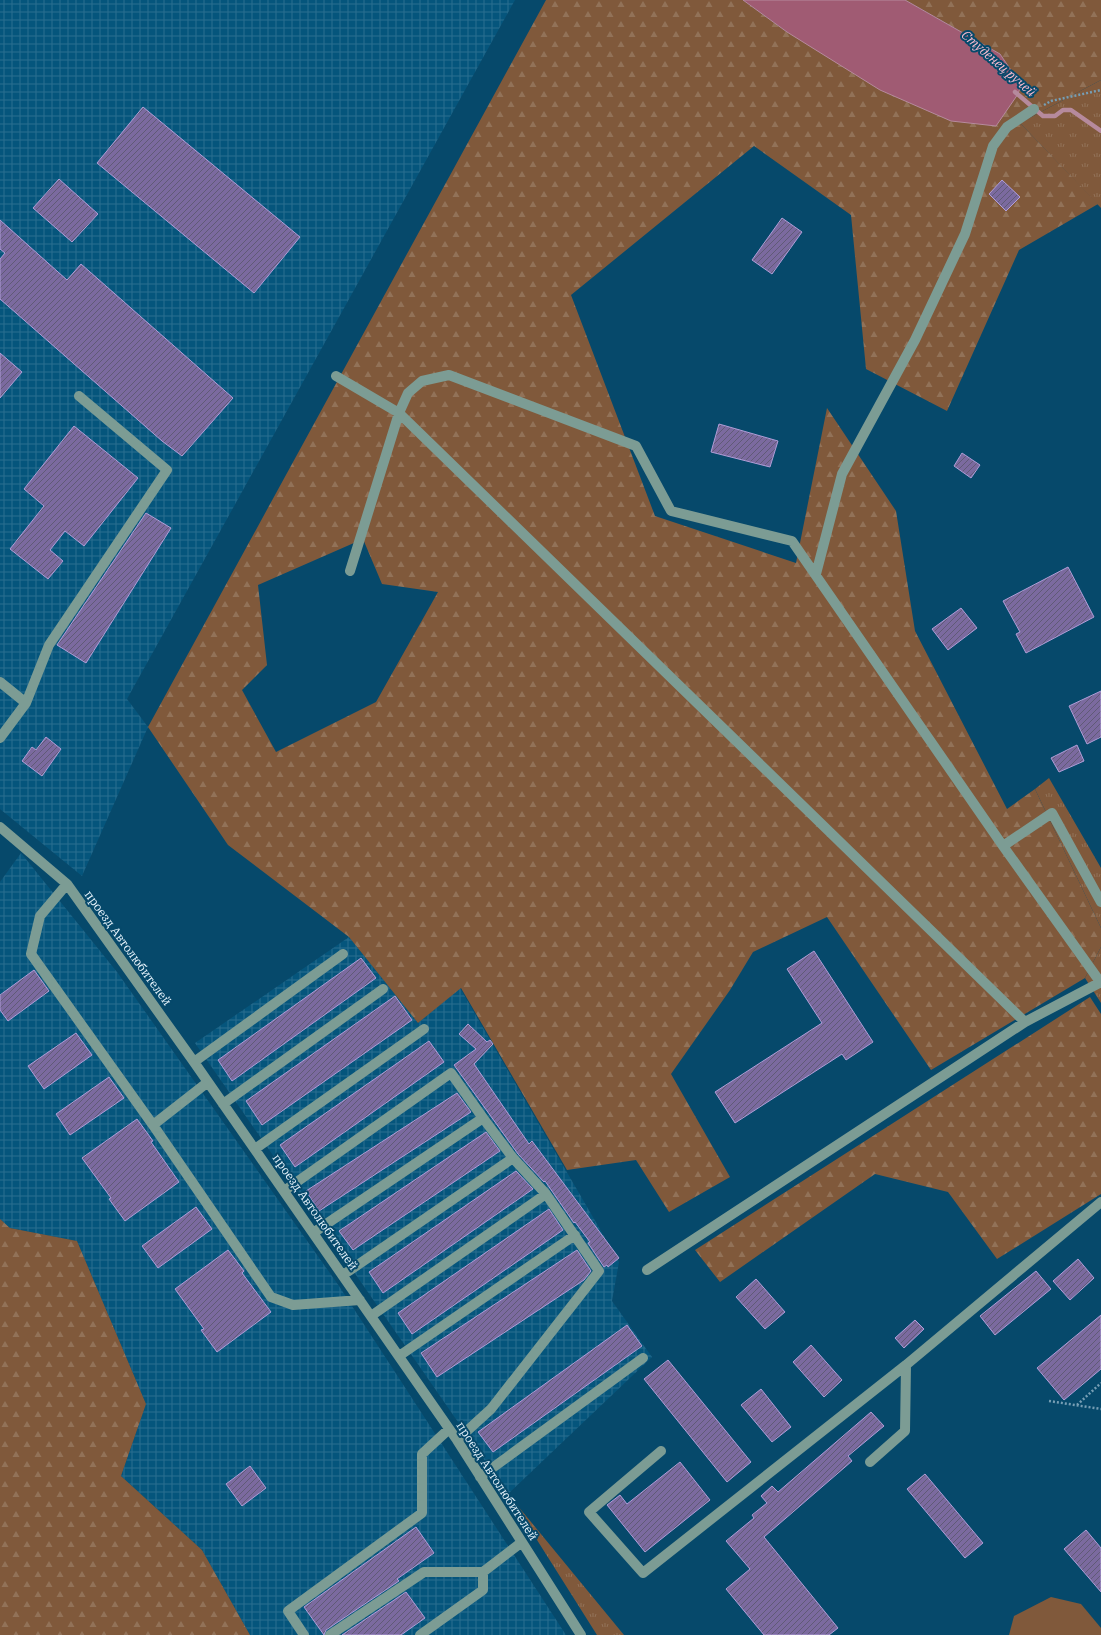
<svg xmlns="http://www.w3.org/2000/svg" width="1101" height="1635" font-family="'IBM Plex Serif',serif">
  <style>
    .industrial { fill: url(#industrial-grid) }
    .grass { fill: url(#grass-tufts) }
    .forest { fill: url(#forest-firs); fill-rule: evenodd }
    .green { fill: #80593b }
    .water { fill: #a05b73; stroke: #b68a9d }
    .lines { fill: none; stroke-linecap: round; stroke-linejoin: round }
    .stream { stroke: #b68a9d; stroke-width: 4.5 }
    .building { fill: url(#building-hatch); stroke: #b09ed7 }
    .path { stroke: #769eb4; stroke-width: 2.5; stroke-dasharray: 2 2; stroke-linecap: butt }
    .minor { stroke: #7c9c94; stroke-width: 10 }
    .labels { text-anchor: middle; stroke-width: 4; stroke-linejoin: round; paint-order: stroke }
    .street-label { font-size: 12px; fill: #ebf7ff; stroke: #06496b }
    .water-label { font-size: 13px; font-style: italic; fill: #f8bbce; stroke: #06496b }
  </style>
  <defs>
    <pattern id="industrial-grid" width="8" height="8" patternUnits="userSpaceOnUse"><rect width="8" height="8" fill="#05557c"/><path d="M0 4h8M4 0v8" fill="none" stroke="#2a6e90"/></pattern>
    <pattern id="grass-tufts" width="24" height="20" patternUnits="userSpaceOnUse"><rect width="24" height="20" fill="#80593b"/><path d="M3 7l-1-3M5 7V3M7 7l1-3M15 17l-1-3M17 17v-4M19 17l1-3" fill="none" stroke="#927258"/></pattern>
    <pattern id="forest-firs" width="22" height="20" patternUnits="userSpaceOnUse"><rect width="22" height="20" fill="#80593b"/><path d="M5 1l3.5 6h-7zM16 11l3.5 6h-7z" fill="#927258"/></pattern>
    <pattern id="building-hatch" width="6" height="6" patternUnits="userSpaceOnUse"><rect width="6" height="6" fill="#7b6a9f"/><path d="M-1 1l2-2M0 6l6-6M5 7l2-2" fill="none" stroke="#605a76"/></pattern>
  </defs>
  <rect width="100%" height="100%" fill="#06496b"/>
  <path class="industrial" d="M 0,0 L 515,0 L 127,699 L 148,727 L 82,876 L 0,809 Z
    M 21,853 L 117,972 L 339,1286 L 566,1635 L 250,1635 L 202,1550 L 121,1476 L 146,1404 L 77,1241 L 10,1228 L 0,1219 L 0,882 Z
    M 349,937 L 418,1023 L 460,988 L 619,1262 L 612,1301 L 652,1357 L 508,1494 L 195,1043 Z"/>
  <path class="grass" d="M 1101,80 L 1101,208 L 1020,123 Z
    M 1049,778 L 1101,868 L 1101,928 L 1035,789 Z
    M 1101,947 L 1101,1003 L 1085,978 Z
    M 508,1494 L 624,1635 L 597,1635 Z"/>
  <path class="forest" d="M 546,0 L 743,0 L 787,32 L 1021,85 L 1000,54 L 905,0 L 1101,0 L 1101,80 L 1020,123 L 1098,204 L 1019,250 L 947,411 L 866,369 L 851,215 L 754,146 L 571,295 L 655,516 L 796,563 L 827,408 L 896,511 L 915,631 L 1007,809 L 1035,789 L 1101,928 L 1101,947 L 1085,978 L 931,1070 L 827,917 L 753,952 L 730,990 L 671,1074 L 730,1177 L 669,1212 L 636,1160 L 567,1170 L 461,988 L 418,1023 L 349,937 L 228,845 L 148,727 ZM 363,539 L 382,584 L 438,592 L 376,702 L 276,752 L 242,690 L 267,665 L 258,585 Z
    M 1090,997 L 1101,1014 L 1101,1194 L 997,1259 L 948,1192 L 875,1174 L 720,1282 L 695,1250 Z
    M 0,1219 L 10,1228 L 77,1241 L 146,1404 L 121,1476 L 202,1550 L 250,1635 L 0,1635 Z"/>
  <path class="green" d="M 1051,1597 L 1081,1604 L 1101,1628 L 1101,1635 L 1009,1635 L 1014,1616 Z"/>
  <path class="water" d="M 743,0 L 905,0 L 1000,54 L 1021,85 L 1018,94 L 996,126 L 951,121 L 880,90 L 787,32 Z"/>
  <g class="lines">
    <path class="stream" d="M 1015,92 L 1043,116 L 1055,116 L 1063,110 L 1071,110 L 1101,131"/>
  </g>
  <path class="building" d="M 143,107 L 300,237 L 254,293 L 97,163 Z
    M 59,179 L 98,214 L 72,242 L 33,208 Z
    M 1002,180 L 1020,197 L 1006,211 L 989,194 Z
    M 782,218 L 802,232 L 772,274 L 752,260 Z
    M 0,220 L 67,280 L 81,264 L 233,398 L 182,456 L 162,441 L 0,299 L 0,259 L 5,253 L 0,249 Z
    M 0,353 L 22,372 L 0,398 Z
    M 719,424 L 778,441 L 770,467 L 711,452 Z
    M 74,426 L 138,478 L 84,546 L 65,531 L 50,550 L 63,561 L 48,579 L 10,549 L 44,506 L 24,489 Z
    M 962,453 L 980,465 L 971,478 L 954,466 Z
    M 146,513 L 171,528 L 86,663 L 57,645 Z
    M 1068,567 L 1094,617 L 1026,653 L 1016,634 L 1020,632 L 1003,601 Z
    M 961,608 L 977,628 L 948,650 L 932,629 Z
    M 1101,691 L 1101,737 L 1087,744 L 1069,706 Z
    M 46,737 L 61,749 L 42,776 L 22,761 L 32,747 L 36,750 Z
    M 1077,745 L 1084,761 L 1059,772 L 1051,758 Z
    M 814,951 L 873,1042 L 846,1060 L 842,1054 L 735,1123 L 715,1092 L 822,1023 L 787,969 Z
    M 361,958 L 376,978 L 232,1081 L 218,1060 Z
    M 34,970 L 49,991 L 8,1021 L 0,1010 L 0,995 Z
    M 395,996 L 412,1020 L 262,1125 L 246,1101 Z
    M 468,1024 L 487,1042 L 490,1040 L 493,1044 L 474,1064 L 529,1144 L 532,1141 L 619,1258 L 608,1267 L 607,1265 L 604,1267 L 588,1243 L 590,1242 L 575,1222 L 574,1223 L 545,1181 L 544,1182 L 518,1154 L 454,1065 L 476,1049 L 459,1034 Z
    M 76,1033 L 92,1055 L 44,1089 L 28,1066 Z
    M 429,1041 L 444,1062 L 295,1167 L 280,1145 Z
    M 109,1077 L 124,1098 L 70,1135 L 56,1114 Z
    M 457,1093 L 471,1112 L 319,1211 L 306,1191 Z
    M 137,1119 L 153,1141 L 151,1142 L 179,1182 L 125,1221 L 109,1199 L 111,1198 L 82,1158 Z
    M 486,1132 L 500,1151 L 353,1250 L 339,1231 Z
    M 516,1171 L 533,1189 L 383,1293 L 369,1272 Z
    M 196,1207 L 212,1229 L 158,1268 L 142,1246 Z
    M 549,1209 L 563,1230 L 412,1334 L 398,1313 Z
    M 228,1250 L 244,1271 L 242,1273 L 271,1312 L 217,1352 L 201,1330 L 204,1329 L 175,1289 Z
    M 577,1250 L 591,1271 L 584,1280 L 437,1377 L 421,1353 Z
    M 1078,1259 L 1094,1278 L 1070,1300 L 1053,1281 Z
    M 1036,1271 L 1051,1289 L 995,1335 L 980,1316 Z
    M 756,1279 L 785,1312 L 765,1329 L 736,1297 Z
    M 1101,1315 L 1101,1369 L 1064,1400 L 1037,1368 Z
    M 915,1320 L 924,1329 L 904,1348 L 895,1338 Z
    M 627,1325 L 642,1346 L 493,1452 L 478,1432 Z
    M 811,1345 L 842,1380 L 824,1397 L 793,1362 Z
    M 668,1360 L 751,1462 L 727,1482 L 644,1379 Z
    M 761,1389 L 791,1427 L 772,1442 L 741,1405 Z
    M 871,1412 L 884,1426 L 848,1456 L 852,1461 L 764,1537 L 838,1628 L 829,1635 L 764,1635 L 726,1589 L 750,1569 L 726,1541 L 754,1518 L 752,1515 L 767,1503 L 761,1496 L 772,1486 L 778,1492 Z
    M 680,1462 L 710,1500 L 645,1552 L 607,1505 L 620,1495 L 627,1504 Z
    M 250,1466 L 266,1488 L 242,1506 L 226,1484 Z
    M 925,1474 L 983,1543 L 965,1558 L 907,1489 Z
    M 416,1527 L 434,1553 L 397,1579 L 399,1581 L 326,1630 L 324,1635 L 304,1607 Z
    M 1086,1530 L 1101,1548 L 1101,1592 L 1064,1549 Z
    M 406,1592 L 425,1618 L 401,1635 L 342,1635 Z"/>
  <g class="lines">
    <path class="path" d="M 1044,105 L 1051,101 L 1101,90
      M 1049,1401 L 1101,1409
      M 1077,1405 L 1101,1383"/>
    <path class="minor" d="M 336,376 L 399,413 L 1025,1022
      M 350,571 L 399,413 L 408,393 L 422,381 L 449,375 L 636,446 L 671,511 L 792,541 L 1003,846 L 1101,983
      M 816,574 L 842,474 L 915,340 L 965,234 L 993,146 L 1007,127 L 1034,109
      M 0,682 L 26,703 L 49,645 L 167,470 L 79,396
      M 0,738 L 26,703
      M 0,827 L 67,884 L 194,1062 L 457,1440 L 581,1635
      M 1003,846 L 1052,813 L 1101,902
      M 67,884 L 40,916 L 31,954 L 153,1125 L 271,1297 L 293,1305 L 360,1300
      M 194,1062 L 343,954
      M 223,1104 L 383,989
      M 153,1125 L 208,1082
      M 255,1149 L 424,1029
      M 284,1191 L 451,1073 L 483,1118 L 513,1158 L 546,1194 L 599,1271 L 491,1409 L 457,1440
      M 313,1233 L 483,1118
      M 647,1270 L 1025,1022 L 1101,982
      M 343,1275 L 513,1158
      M 371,1316 L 546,1194
      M 399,1356 L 575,1235
      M 661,1451 L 589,1512 L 643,1573 L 906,1365
      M 870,1462 L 905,1431 L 906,1365 L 1101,1202
      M 480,1477 L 643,1358
      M 304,1635 L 288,1611 L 422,1513 L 422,1454 L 449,1429
      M 330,1635 L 424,1572 L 483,1572 L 522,1542
      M 420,1635 L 483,1590 L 483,1572"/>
  </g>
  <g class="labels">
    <g class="street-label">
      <text transform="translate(128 948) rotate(54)" y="4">проезд Автолюбителей</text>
      <text transform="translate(315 1212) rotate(55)" y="4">проезд Автолюбителей</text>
      <text transform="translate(497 1481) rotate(57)" y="4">проезд Автолюбителей</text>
    </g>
    <g class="water-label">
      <text transform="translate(999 63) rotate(41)" y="5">Студенец ручей</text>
    </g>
  </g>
</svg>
